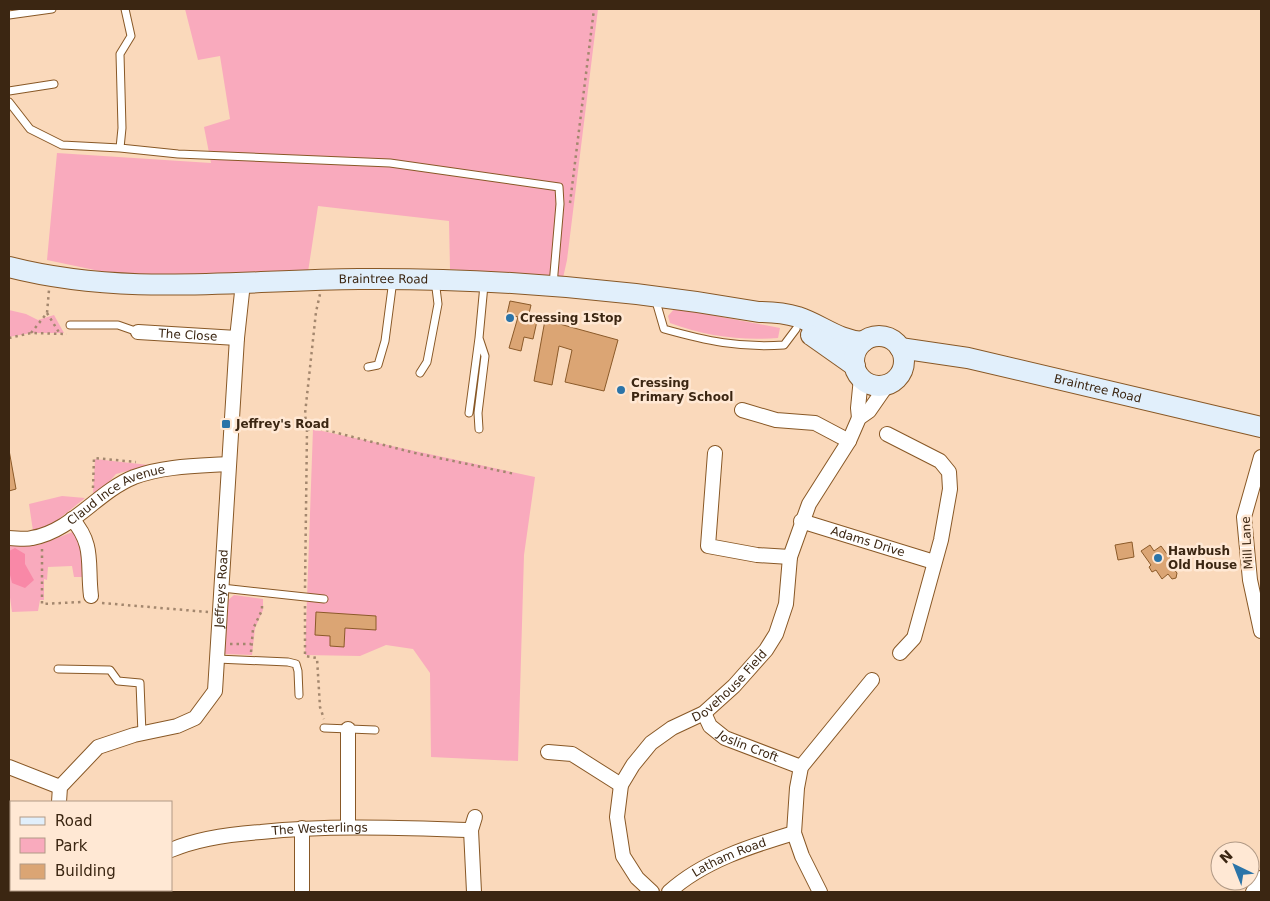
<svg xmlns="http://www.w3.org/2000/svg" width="1270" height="901" font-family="'DejaVu Sans',sans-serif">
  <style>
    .green { fill: #f9aabd }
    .forest { fill: #f988a7 }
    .building { fill: #dba574; stroke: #8b5a29 }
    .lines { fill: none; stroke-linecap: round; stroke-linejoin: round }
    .service-casing { stroke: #885826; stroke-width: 9 }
    .minor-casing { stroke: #885826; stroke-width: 16 }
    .secondary-casing { stroke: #885826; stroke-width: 22 }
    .path { stroke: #a3876e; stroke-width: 2.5; stroke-dasharray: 2.5 4; stroke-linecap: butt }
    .service { stroke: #fff; stroke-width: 7 }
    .minor { stroke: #fff; stroke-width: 14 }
    .secondary { stroke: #e1effb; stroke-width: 20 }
    .poi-dot { fill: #2b74a8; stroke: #ffe8d4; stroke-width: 2 }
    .labels { text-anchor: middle; stroke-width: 5; stroke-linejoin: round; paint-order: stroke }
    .street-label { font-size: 12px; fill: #3b2612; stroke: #ffe8d4 }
    .poi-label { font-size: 12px; font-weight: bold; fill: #3b2612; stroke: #ffe8d4; text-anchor: start }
  </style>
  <rect width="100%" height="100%" fill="#fad9bb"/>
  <path class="green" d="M 185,9 L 598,9 L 567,260 L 563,278 L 450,269 L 449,221 L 318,206 L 308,272 L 123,276 L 47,260 L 57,153 L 211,163 L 204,127 L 230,119 L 220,56 L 198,60 Z
    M 675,308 L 780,328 L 778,338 C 740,341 706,336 670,323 L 668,316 Z
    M 9,310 L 26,314 L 38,320 L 54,315 L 64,333 L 31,333 L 9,337 Z
    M 313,429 L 535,477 L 524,555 L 518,761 L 431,757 L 430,673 L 413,649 L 386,645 L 360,656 L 305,655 Z
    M 95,459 L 149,465 L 116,474 L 107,484 L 93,494 Z
    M 62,496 L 85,498 L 54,523 L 33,531 L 29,504 Z
    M 75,531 L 82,536 L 84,577 L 74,577 L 72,566 L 48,567 L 47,580 L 44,579 L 44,600 L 40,600 L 38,611 L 12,612 L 9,590 L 9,546 L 39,545 Z
    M 234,595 L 263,599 L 263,610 L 255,628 L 252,655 L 223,654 L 227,601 Z"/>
  <path class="forest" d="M 15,548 L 25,554 L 25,564 L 34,580 L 25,588 L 12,583 L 9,571 L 9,551 Z"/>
  <path class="building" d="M 510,301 L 531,305 L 528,318 L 537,321 L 533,339 L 524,337 L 521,351 L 509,348 L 518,317 L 507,314 Z
    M 545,320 L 618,340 L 604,391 L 565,382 L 572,350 L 559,346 L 552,385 L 534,381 Z
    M 9,450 L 16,489 L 9,491 Z
    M 1132,542 L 1134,557 L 1118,560 L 1115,545 Z
    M 1150,545 L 1154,551 L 1161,546 L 1175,565 L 1172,567 L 1177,573 L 1176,578 L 1172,579 L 1168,574 L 1162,579 L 1156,570 L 1152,572 L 1149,567 L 1151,565 L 1141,551 Z
    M 316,612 L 376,616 L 376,630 L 345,628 L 344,647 L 330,646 L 330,636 L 315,635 Z"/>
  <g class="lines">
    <g class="service-casing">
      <path id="service" d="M 125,9 L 131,36 L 120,54 L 122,128 L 120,148 L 178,154 L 390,163 L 559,187 L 560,204 L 553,285
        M 9,15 L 52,9
        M 9,91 L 54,84
        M 9,102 L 30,129 L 62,145 L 120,148
        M 655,298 L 664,329 C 707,341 739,348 784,345 L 796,329
        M 70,325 L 118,325 L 138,332
        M 368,367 L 378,365 L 385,341 L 393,280
        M 420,373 L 427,362 L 438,304 L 435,280
        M 469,413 L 479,338
        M 479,429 L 478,413 L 485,356 L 479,338 L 484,285
        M 222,588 L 324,599
        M 217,659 L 288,662 L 296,664 L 298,671 L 299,695
        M 58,669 L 110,670 L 118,681 L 140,683 L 142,734
        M 324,728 L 375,730"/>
    </g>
    <g class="minor-casing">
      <g id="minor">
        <path id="s1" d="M 138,332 L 237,338"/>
        <path d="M 742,410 L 776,420 L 815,423 L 849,441"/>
        <path d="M 859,418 L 858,408 L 861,378"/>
        <path d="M 887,434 L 940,461 L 949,472 L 950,489 L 941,540 L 914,638 L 900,653"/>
        <path d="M 715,453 L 708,546 L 757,555 L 790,557"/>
        <path d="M 1261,457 L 1244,517 L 1250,580 L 1261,631"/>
        <path d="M 72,519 C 95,545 87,564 91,596"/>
        <path id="s2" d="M 801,521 L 934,562"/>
        <path id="s3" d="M 9,538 C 16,538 25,540 32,538 C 72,531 97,492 134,477 C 164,466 196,466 229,464"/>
        <path id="s4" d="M 704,713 L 710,726 L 725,738 L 801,767"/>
        <path d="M 548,752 L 572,754 L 621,785"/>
        <path d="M 9,767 L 60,787"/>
        <path id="s5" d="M 59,802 L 60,787 L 98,747 L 134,735 L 177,726 L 195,718 L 215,691 L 237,338 L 243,283"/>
        <path d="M 348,827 L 348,729"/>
        <path id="s6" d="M 171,850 C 199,838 231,834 261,832 C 331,825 401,828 471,830"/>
        <path d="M 67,892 L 75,890"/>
        <path d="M 302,892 L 302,828"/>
        <path d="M 474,892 L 471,830 L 475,817"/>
        <path id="s7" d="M 652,892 L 637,878 L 623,856 L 617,817 L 621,785 L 633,765 L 651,743 L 672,728 L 704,713 L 734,686 L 766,650 L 776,634 L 786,604 L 790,557 L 809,504 L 849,441 L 859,418 L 869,411 L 887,385"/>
        <path id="s8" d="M 669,892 C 703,861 751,846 794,833"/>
        <path d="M 820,892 L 802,856 L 794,833 L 797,788 L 801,767 L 872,680"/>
        <path d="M 1253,892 L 1261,878"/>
      </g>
    </g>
    <g class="secondary-casing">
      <g id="secondary">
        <path id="s9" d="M 9,267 C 126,297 240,280 359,279 C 493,278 627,289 759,312 C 773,312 785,313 798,317 C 822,325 837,340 863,342"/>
        <path d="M 811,335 L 855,366"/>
        <circle cx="879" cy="361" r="25"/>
        <path id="s10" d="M 900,348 L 968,358 L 1261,427"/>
      </g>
    </g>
    <path class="path" d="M 570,203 L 594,9
      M 47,313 L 60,334
      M 31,333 L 47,313 L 49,290
      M 9,338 L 31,333 L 67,334
      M 307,430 L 318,428 L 415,453 L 515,474
      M 93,488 L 94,458 L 136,462
      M 42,549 L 42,604 L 81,602
      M 305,588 L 307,430 L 305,414 L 316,312 L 320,294
      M 102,603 L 208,612
      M 305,606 L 305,656 L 317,658 L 320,707 L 324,719
      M 230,644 L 251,644
      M 251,652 L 253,629 L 262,610 L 262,602"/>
    <use href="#service" class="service"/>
    <use href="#minor" class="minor"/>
    <use href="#secondary" class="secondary"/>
  </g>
  <g class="poi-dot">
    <circle cx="510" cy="318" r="5"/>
    <circle cx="621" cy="390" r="5"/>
    <rect x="221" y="419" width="10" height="10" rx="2.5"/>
    <circle cx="1158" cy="558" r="5"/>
  </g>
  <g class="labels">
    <g class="street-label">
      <text dy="4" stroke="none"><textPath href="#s9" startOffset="376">Braintree Road</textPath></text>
      <text dy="4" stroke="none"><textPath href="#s1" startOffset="50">The Close</textPath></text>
      <text dy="4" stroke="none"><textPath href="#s10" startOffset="202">Braintree Road</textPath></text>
      <text dy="4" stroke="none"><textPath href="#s3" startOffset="119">Claud Ince Avenue</textPath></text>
      <text dy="4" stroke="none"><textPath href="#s2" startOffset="70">Adams Drive</textPath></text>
      <text transform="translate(1247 543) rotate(-93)" y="4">Mill Lane</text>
      <text dy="4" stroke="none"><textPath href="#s5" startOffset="308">Jeffreys Road</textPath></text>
      <text dy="4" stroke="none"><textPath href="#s7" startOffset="268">Dovehouse Field</textPath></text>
      <text dy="4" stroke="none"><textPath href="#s4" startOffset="58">Joslin Croft</textPath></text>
      <text dy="4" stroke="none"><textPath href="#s6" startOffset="151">The Westerlings</textPath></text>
      <text dy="4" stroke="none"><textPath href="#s8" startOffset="70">Latham Road</textPath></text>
    </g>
    <g class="poi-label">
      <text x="520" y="322">Cressing 1Stop</text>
      <text x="631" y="387">Cressing<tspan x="631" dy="14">Primary School</tspan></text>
      <text x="236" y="428">Jeffrey's Road</text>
      <text x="1168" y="555">Hawbush<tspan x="1168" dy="14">Old House</tspan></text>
    </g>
  </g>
  <rect width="1270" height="901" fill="none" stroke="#3b2612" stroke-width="20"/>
  <rect x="10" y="801" width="162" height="90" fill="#ffe8d4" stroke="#b19a86"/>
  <rect x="20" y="817" width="25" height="8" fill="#e1effb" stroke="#b19a86"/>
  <text x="55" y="826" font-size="15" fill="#3b2612">Road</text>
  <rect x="20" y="838" width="25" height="15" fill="#f9aabd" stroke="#b19a86"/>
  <text x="55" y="851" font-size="15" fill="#3b2612">Park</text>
  <rect x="20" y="864" width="25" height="15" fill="#dba574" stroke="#b19a86"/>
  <text x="55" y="876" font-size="15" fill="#3b2612">Building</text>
  <g transform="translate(1235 866) rotate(317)"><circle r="24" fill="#ffe8d4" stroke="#b19a86"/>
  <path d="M0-4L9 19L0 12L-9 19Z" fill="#2b74a8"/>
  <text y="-8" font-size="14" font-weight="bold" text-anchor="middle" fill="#3b2612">N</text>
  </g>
</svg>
